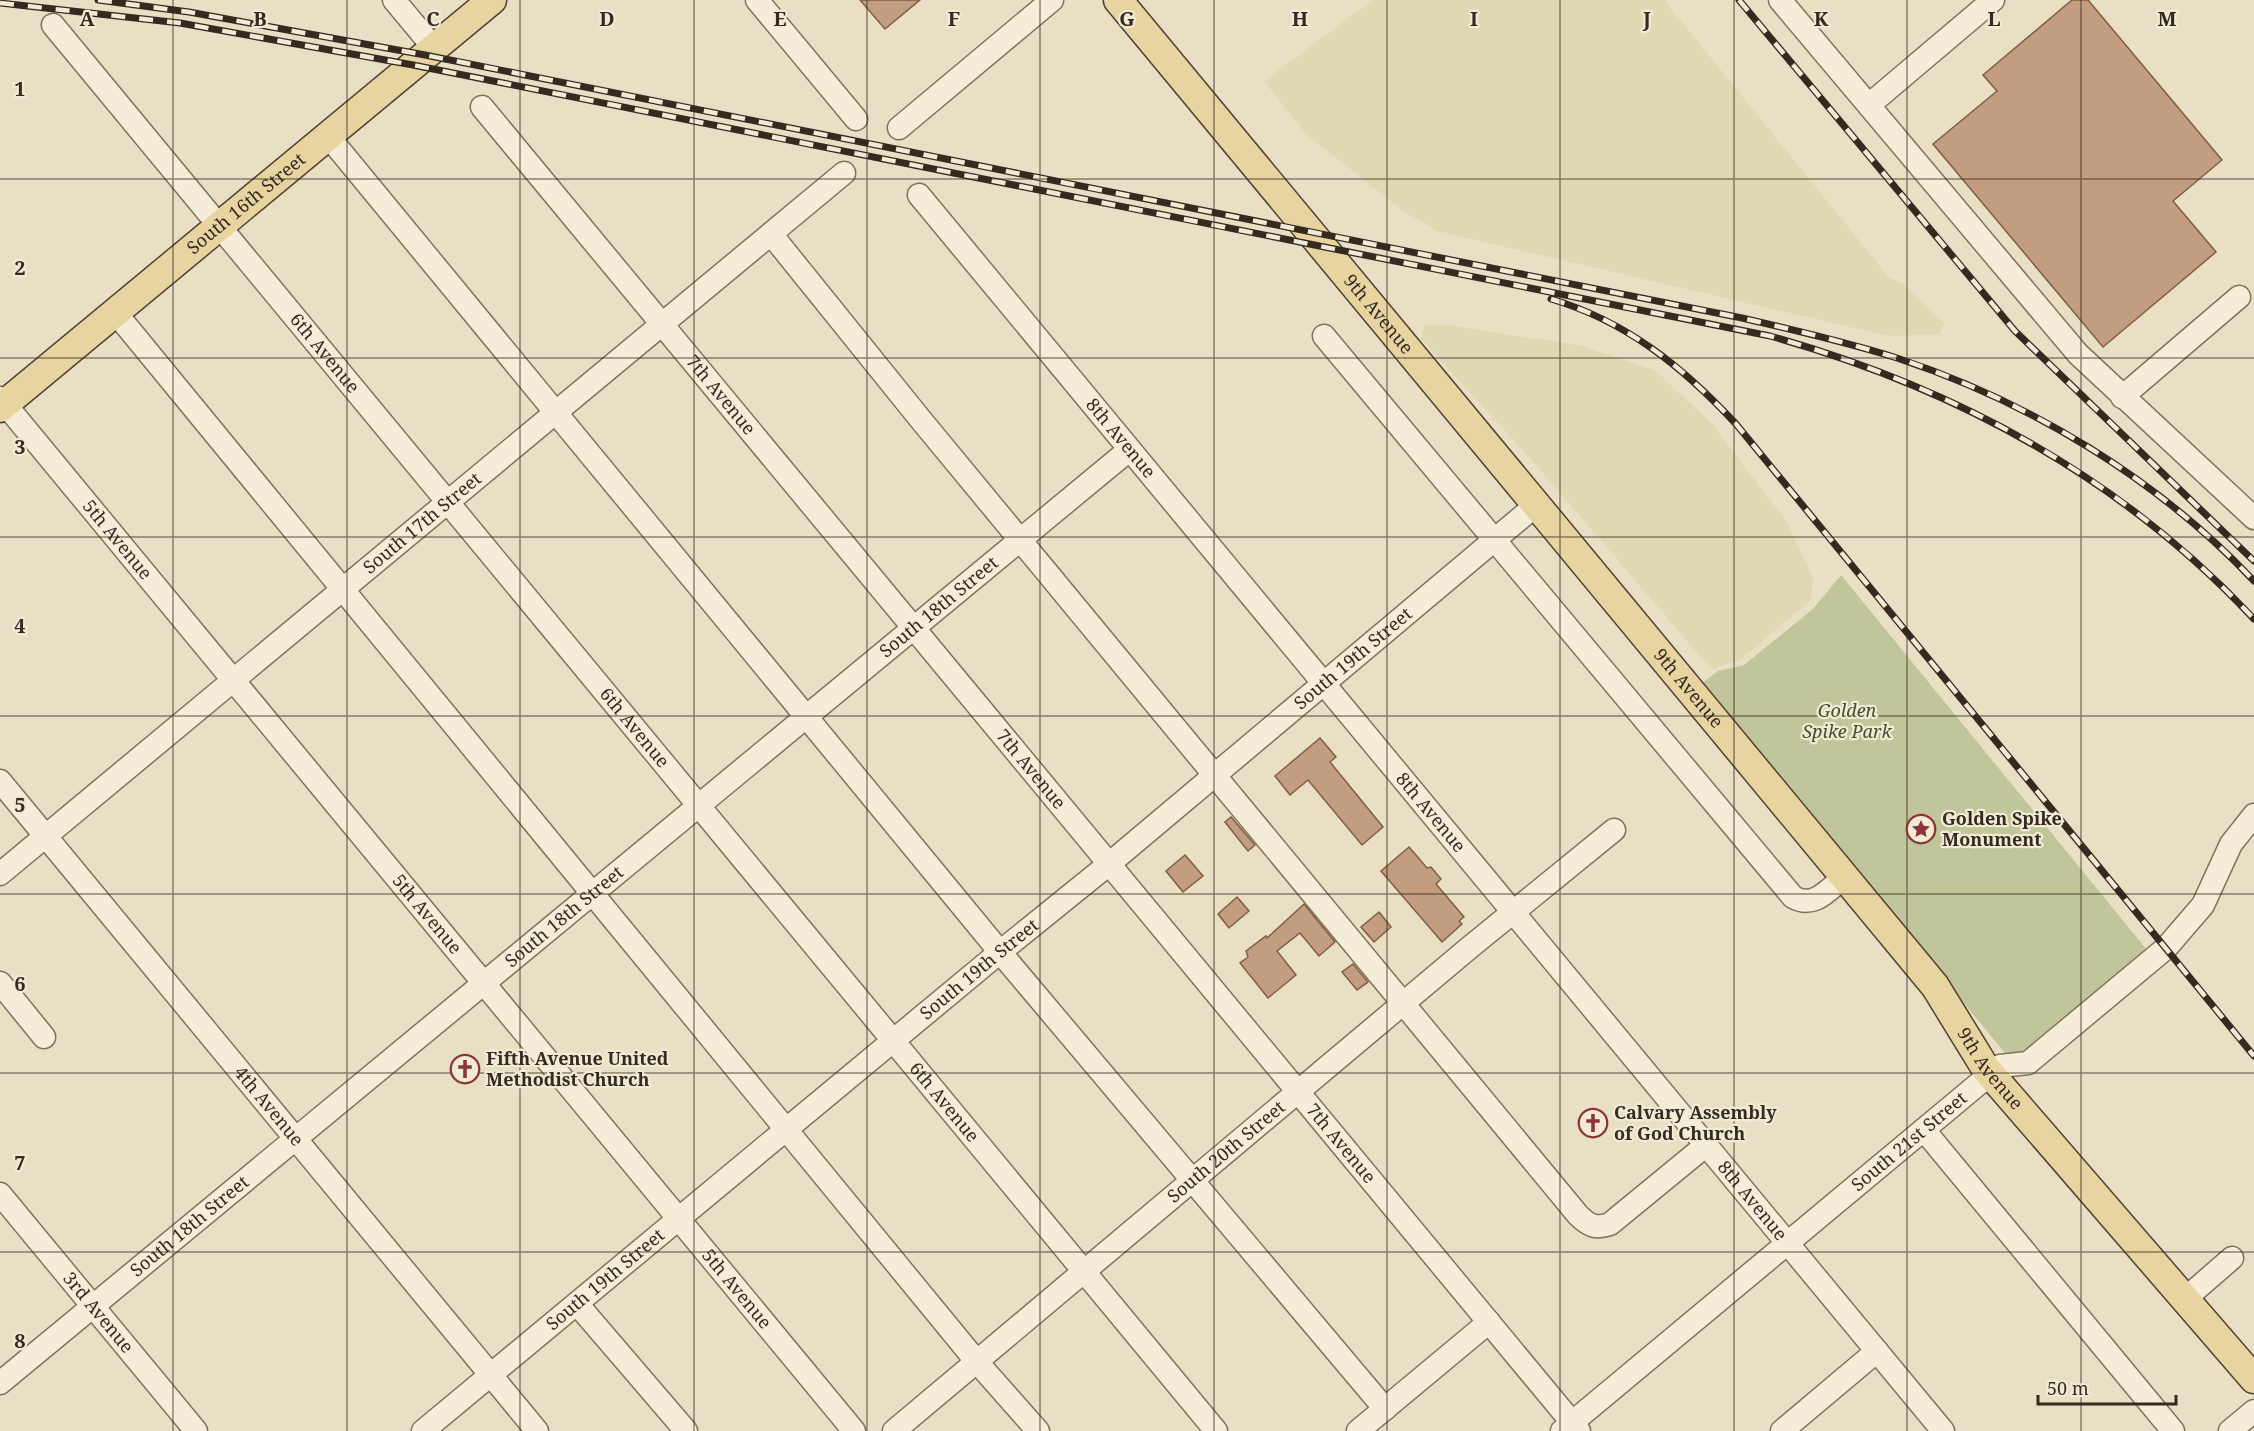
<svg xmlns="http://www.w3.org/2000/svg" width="2254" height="1431" font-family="'Noto Serif',serif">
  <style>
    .farmland { fill: #ded8b3 }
    .green { fill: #c0c69a }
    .building { fill: #c39d7f; stroke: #7f5e46; stroke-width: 1.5 }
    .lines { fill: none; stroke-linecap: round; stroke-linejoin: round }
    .minor-casing { stroke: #82725d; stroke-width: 25 }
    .major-casing { stroke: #504031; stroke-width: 31 }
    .minor { stroke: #f5edd7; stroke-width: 22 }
    .major { stroke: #e8d4a1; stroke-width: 28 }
    .rail-casing { stroke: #342a1f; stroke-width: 7 }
    .rail { stroke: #f1ead4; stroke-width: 4.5; stroke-dasharray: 14; stroke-linecap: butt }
    .grid { fill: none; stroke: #342a1f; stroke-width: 1.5; stroke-opacity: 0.55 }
    .labels { text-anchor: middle; stroke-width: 4.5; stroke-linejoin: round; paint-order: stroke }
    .street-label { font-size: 18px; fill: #342a1f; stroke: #f1ead4 }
    .park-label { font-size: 18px; font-style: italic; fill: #444e28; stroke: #f1ead4 }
    .poi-label { font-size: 18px; font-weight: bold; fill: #342a1f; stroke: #f1ead4; text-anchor: start }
    .grid-label { font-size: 20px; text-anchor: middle; font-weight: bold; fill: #342a1f; stroke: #f1ead4; stroke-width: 4.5; stroke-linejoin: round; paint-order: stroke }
  </style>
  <rect width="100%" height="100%" fill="#e9dfc5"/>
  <path class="farmland" d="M 1372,0 L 1664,0 L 1888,276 L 1904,285 L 1944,323 L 1940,334 L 1889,336 L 1437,231 L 1403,211 L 1306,134 L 1264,81 Z
    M 1424,325 L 1449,325 L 1582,346 L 1656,371 L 1713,425 L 1786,521 L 1813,578 L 1811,600 L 1741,659 L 1714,669 L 1699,655 L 1538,467 L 1421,339 Z"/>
  <path class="green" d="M 1841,575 L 2147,950 L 2023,1053 L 2005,1053 L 1701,684 L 1718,671 L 1744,665 L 1813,609 Z"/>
  <path class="building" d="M 860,0 L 920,0 L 885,29 Z
    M 2072,0 L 2088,0 L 2222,160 L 2173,201 L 2216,252 L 2103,347 L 1933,144 L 1997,91 L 1983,75 Z
    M 1320,738 L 1336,757 L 1330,762 L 1383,827 L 1362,845 L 1308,780 L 1290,795 L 1275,776 Z
    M 1231,817 L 1255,845 L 1248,851 L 1225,822 Z
    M 1409,847 L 1427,868 L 1431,867 L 1441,879 L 1436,884 L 1464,917 L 1459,921 L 1462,924 L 1442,942 L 1381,871 Z
    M 1185,855 L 1203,876 L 1183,892 L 1166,871 Z
    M 1237,897 L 1249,911 L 1229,928 L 1218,914 Z
    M 1304,904 L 1335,942 L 1319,956 L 1300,933 L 1277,951 L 1296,975 L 1268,998 L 1240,963 L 1248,957 L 1246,951 L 1266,936 L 1267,938 Z
    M 1379,912 L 1391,927 L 1374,942 L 1361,927 Z
    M 1353,964 L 1368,982 L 1357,990 L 1342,972 Z"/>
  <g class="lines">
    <g class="minor-casing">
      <g id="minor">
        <path d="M 394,0 L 434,48"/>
        <path d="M 757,0 L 856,119"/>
        <path d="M 1780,0 L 2078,354 L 2254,518"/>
        <path id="s1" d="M 53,25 L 1216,1431"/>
        <path d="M 1869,105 L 1993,0"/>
        <path id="s2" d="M 482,107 L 1579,1431"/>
        <path d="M 899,128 L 1052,0"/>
        <path d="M 328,136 L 1000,952 L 1385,1409"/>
        <path id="s3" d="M 919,195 L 1943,1431"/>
        <path d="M 771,234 L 921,420 L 1578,1215 C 1589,1226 1596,1229 1610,1224 L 1705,1146"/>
        <path d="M 115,312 L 977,1362 L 1038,1431"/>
        <path d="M 1324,336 L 1793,897 C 1814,909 1828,890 1844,877"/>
        <path d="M 2122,397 L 2239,297"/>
        <path id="s4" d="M 0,398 L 854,1431"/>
        <path id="s5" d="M 0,781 L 537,1431"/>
        <path id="s6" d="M 0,874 L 844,173"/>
        <path d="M 0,983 L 44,1037"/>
        <path d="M 1924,1130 L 2173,1431"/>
        <path id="s7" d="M 0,1194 L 196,1431"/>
        <path d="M 2186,1298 L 2232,1258"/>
        <path d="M 578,1305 L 686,1431"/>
        <path id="s8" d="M 0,1383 L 1129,450"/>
        <path id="s9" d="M 423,1431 L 1000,952 L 1109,864 L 1536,505"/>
        <path id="s10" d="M 894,1431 L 1469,948 L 1614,830"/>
        <path d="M 1358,1431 L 1489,1322"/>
        <path id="s11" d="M 1562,1431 L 2000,1066 L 2028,1063 L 2166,948 L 2203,905 L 2231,844 L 2254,815"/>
        <path d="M 1782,1431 L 1877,1351"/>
        <path d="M 2230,1431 L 2254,1411"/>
      </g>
    </g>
    <g class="major-casing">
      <g id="major">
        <path id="s12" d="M 1118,0 L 1935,986 L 1986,1069 L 2254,1379"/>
        <path id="s13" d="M 0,408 L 492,0"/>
      </g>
    </g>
    <use href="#minor" class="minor"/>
    <use href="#major" class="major"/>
    <g class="rail-casing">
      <path id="rail" d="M 98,0 L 189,12 L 425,55 L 1742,318 C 1794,330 1846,342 1897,358 C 2030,402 2158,479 2254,581
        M 1739,0 L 2015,331 L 2254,561
        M 0,3 L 180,23 L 413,65 L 1770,336 C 1956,388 2121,477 2254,619
        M 1551,299 C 1626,321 1683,367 1736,424 L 2254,1056"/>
    </g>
    <use href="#rail" class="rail"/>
  </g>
  <path class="grid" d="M 173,0 L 173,1431M 347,0 L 347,1431M 520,0 L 520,1431M 694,0 L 694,1431M 867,0 L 867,1431M 1040,0 L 1040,1431M 1214,0 L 1214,1431M 1387,0 L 1387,1431M 1560,0 L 1560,1431M 1734,0 L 1734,1431M 1907,0 L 1907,1431M 2081,0 L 2081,1431M 0,179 L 2254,179M 0,358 L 2254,358M 0,537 L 2254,537M 0,716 L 2254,716M 0,894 L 2254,894M 0,1073 L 2254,1073M 0,1252 L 2254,1252"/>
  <defs>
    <g id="sight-ring" transform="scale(1.5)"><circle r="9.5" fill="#f1ead4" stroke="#8b3534" stroke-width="1.5"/><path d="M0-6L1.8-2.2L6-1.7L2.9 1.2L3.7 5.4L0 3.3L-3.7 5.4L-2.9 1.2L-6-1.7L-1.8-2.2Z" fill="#8b3534"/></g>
    <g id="church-ring" transform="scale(1.5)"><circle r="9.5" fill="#f1ead4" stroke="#8b3534" stroke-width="1.5"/><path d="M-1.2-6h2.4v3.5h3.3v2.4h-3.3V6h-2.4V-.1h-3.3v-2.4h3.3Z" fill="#8b3534"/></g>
  </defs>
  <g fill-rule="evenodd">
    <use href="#sight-ring" x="1921" y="829"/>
    <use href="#church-ring" x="465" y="1069"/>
    <use href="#church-ring" x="1593" y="1123"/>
  </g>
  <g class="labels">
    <g class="street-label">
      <text dy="6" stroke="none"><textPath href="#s13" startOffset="320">South 16th Street</textPath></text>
      <text dy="6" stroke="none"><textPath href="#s12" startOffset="408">9th Avenue</textPath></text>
      <text dy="6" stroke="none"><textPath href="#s1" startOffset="426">6th Avenue</textPath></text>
      <text dy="6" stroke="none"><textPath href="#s2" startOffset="374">7th Avenue</textPath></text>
      <text dy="6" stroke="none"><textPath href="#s3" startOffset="316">8th Avenue</textPath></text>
      <text dy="6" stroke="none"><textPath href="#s6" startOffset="549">South 17th Street</textPath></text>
      <text dy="6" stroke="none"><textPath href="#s4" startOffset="184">5th Avenue</textPath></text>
      <text dy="6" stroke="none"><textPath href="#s8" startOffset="1218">South 18th Street</textPath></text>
      <text dy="6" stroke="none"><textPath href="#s9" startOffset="1209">South 19th Street</textPath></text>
      <text dy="6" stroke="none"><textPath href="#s12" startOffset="894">9th Avenue</textPath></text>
      <text dy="6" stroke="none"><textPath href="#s1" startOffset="912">6th Avenue</textPath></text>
      <text dy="6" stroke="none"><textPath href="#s2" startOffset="860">7th Avenue</textPath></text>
      <text dy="6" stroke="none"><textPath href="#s3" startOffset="802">8th Avenue</textPath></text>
      <text dy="6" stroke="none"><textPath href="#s4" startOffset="670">5th Avenue</textPath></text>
      <text dy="6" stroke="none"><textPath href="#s8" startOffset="732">South 18th Street</textPath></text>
      <text dy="6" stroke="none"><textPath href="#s9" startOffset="723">South 19th Street</textPath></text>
      <text dy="6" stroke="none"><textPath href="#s12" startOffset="1380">9th Avenue</textPath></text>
      <text dy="6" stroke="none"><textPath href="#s1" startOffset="1398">6th Avenue</textPath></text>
      <text dy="6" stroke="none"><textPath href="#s5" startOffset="422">4th Avenue</textPath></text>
      <text dy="6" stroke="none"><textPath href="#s11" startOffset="452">South 21st Street</textPath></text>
      <text dy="6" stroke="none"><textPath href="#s2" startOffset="1346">7th Avenue</textPath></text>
      <text dy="6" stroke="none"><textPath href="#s10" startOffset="434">South 20th Street</textPath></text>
      <text dy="6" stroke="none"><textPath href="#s3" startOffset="1306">8th Avenue</textPath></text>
      <text dy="6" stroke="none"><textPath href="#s8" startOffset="246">South 18th Street</textPath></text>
      <text dy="6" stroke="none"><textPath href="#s9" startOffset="237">South 19th Street</textPath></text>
      <text dy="6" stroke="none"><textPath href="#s4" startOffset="1156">5th Avenue</textPath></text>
      <text dy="6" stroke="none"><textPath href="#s7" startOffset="154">3rd Avenue</textPath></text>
    </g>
    <g class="park-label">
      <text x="1847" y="717">Golden<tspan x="1847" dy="21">Spike Park</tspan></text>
    </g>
    <g class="poi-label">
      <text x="1942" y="825">Golden Spike<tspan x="1942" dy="21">Monument</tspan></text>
      <text x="486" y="1065">Fifth Avenue United<tspan x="486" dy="21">Methodist Church</tspan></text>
      <text x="1614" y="1119">Calvary Assembly<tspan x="1614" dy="21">of God Church</tspan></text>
    </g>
  </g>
  <g class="grid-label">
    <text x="87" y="26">A</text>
    <text x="260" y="26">B</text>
    <text x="433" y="26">C</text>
    <text x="607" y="26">D</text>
    <text x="780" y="26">E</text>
    <text x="954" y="26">F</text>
    <text x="1127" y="26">G</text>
    <text x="1300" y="26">H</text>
    <text x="1474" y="26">I</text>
    <text x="1647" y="26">J</text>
    <text x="1821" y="26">K</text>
    <text x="1994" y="26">L</text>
    <text x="2167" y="26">M</text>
    <text x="20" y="96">1</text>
    <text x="20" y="275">2</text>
    <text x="20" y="454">3</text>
    <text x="20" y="633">4</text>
    <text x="20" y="812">5</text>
    <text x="20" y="991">6</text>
    <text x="20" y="1170">7</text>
    <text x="20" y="1348">8</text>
  </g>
  <path d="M2038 1395v9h138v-9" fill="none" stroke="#342a1f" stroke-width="3"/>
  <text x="2047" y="1395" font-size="18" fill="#342a1f" stroke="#f1ead4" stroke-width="4.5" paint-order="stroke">50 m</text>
</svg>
